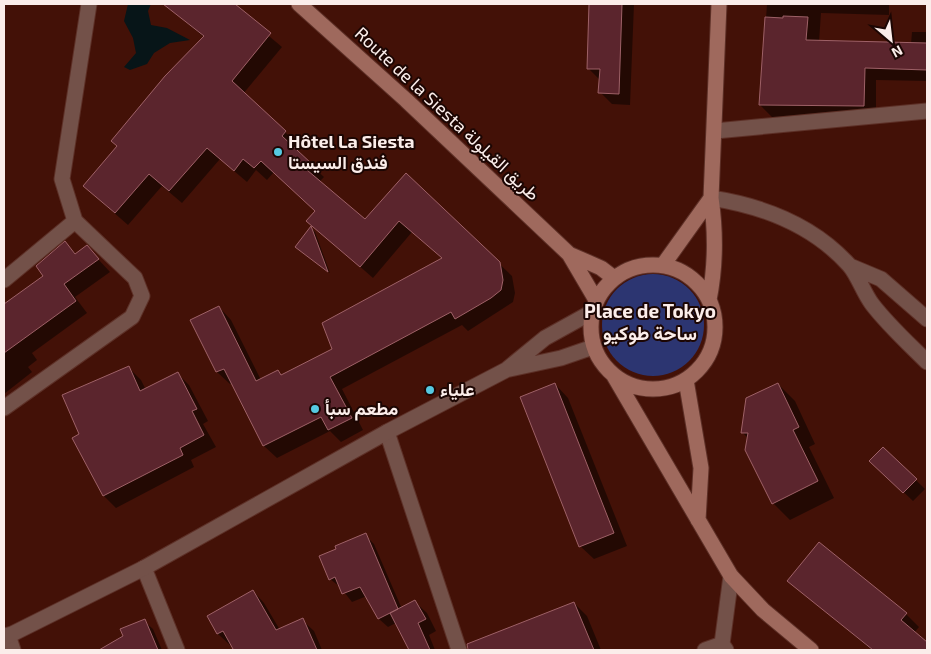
<svg xmlns="http://www.w3.org/2000/svg" width="931" height="654" font-family="'Exo 2',Vazirmatn,sans-serif">
  <style>
    .green { fill: #2c3571 }
    .water { fill: #071518 }
    .shadow { fill: #0007 }
    .building { fill: #5b252d; stroke: #9e6167 }
    .lines { fill: none; stroke-linecap: round; stroke-linejoin: round }
    .minor-casing { stroke: #5d3027; stroke-width: 17 }
    .tertiary-casing { stroke: #5d3027; stroke-width: 17 }
    .secondary-casing { stroke: #5d3027; stroke-width: 17 }
    .minor { stroke: #735149; stroke-width: 15 }
    .tertiary { stroke: #735149; stroke-width: 15 }
    .secondary { stroke: #9f695d; stroke-width: 15 }
    .poi-dot { fill: #56c9e1; stroke: #1c0603; stroke-width: 2 }
    .labels { text-anchor: middle; stroke-width: 4; stroke-linejoin: round; paint-order: stroke }
    .street-label { font-size: 18px; fill: #fbedea; stroke: #1c0603 }
    .poi-label { font-size: 18px; font-weight: bold; fill: #fbedea; stroke: #1c0603; text-anchor: start }
    .neighbourhood-label { font-size: 19px; font-weight: bold; fill: #fbedea; stroke: #1c0603 }
  </style>
  <rect width="100%" height="100%" fill="#431107"/>
  <path class="green" d="M602 325a51 51 0 1 1 102 0a51 51 0 1 1-102 0Z"/>
  <path class="water" d="M 128,4 L 151,4 L 148,11 L 151,25 L 167,28 L 190,40 L 170,43 L 154,53 L 147,64 L 130,70 L 124,67 L 136,53 L 133,38 L 124,21 Z"/>
  <path class="shadow" d="M 164,4 L 231,4 L 282,47 L 243,94 L 298,144 L 294,149 L 324,177 L 319,182 L 365,220 L 406,175 L 512,276 L 515,293 L 513,302 L 468,331 L 462,325 L 342,389 L 363,430 L 341,442 L 330,431 L 277,458 L 264,446 L 232,383 L 230,384 L 217,372 L 192,321 L 219,307 L 231,320 L 261,380 L 282,376 L 334,349 L 443,259 L 412,232 L 373,278 L 308,221 L 316,211 L 274,172 L 267,180 L 256,170 L 247,182 L 220,159 L 182,203 L 162,186 L 128,225 L 97,198 L 119,147 L 204,37 Z
    M 591,4 L 634,4 L 630,105 L 612,104 L 600,92 L 600,80 L 588,68 Z
    M 767,4 L 889,4 L 889,15 L 821,13 L 819,42 L 911,44 L 912,32 L 927,32 L 927,81 L 876,80 L 876,118 L 772,117 L 760,105 Z
    M 311,228 L 315,232 L 330,273 L 301,251 Z
    M 65,243 L 76,254 L 87,247 L 110,272 L 75,297 L 87,313 L 32,353 L 37,360 L 28,367 L 32,372 L 4,394 L 4,314 L 18,304 L 45,276 Z
    M 129,368 L 141,380 L 146,390 L 177,373 L 189,385 L 208,421 L 203,424 L 216,447 L 191,460 L 194,467 L 116,508 L 104,496 L 74,439 L 80,435 Z
    M 555,384 L 568,398 L 627,546 L 594,559 L 580,546 Z
    M 778,384 L 795,401 L 815,444 L 809,447 L 834,498 L 790,520 L 773,503 L 747,450 L 748,438 L 742,432 Z
    M 883,448 L 925,489 L 913,501 L 871,461 Z
    M 365,535 L 374,544 L 402,609 L 415,602 L 427,613 L 436,631 L 429,635 L 435,650 L 411,650 L 396,623 L 388,627 L 379,619 L 367,596 L 352,602 L 340,587 L 330,579 Z
    M 789,581 L 906,614 L 919,627 L 914,633 L 927,644 L 927,650 L 872,650 Z
    M 253,591 L 264,603 L 280,630 L 302,620 L 314,631 L 322,650 L 236,650 L 232,644 L 230,645 L 218,634 L 208,617 Z
    M 574,603 L 587,616 L 601,650 L 481,650 L 478,641 Z
    M 144,621 L 153,629 L 162,650 L 101,650 Z"/>
  <path class="building" d="M 163,4 L 235,4 L 271,33 L 232,81 L 286,131 L 282,136 L 312,164 L 307,170 L 365,219 L 406,173 L 500,262 L 503,280 L 501,290 L 491,298 L 455,319 L 451,312 L 330,377 L 352,418 L 328,430 L 321,417 L 263,446 L 224,369 L 216,372 L 190,320 L 219,306 L 256,381 L 278,370 L 281,375 L 332,349 L 322,323 L 442,258 L 399,221 L 360,267 L 306,221 L 315,211 L 261,161 L 254,168 L 243,159 L 234,171 L 207,148 L 169,191 L 149,174 L 115,213 L 83,186 L 117,146 L 111,141 L 165,76 L 204,36 Z
    M 589,4 L 622,4 L 619,94 L 598,93 L 600,69 L 587,69 Z
    M 783,16 L 808,17 L 806,40 L 927,43 L 927,70 L 865,68 L 864,106 L 759,105 L 765,17 L 783,18 Z
    M 311,226 L 328,272 L 295,247 Z
    M 65,241 L 75,254 L 87,245 L 99,259 L 64,284 L 76,301 L 4,353 L 4,304 L 43,276 L 36,266 Z
    M 129,366 L 140,391 L 178,372 L 197,409 L 192,411 L 204,435 L 180,448 L 183,455 L 103,496 L 72,438 L 79,434 L 62,395 Z
    M 555,383 L 614,533 L 579,547 L 520,397 Z
    M 778,383 L 799,427 L 793,430 L 818,481 L 772,504 L 745,450 L 748,433 L 741,433 L 746,398 Z
    M 883,447 L 917,479 L 903,493 L 869,461 Z
    M 366,533 L 398,609 L 378,619 L 360,587 L 342,594 L 335,577 L 329,580 L 319,556 L 336,549 L 335,546 Z
    M 819,542 L 907,613 L 901,620 L 927,642 L 927,650 L 873,650 L 787,581 Z
    M 253,590 L 276,630 L 303,618 L 317,650 L 230,650 L 233,649 L 223,631 L 217,634 L 207,616 Z
    M 415,600 L 426,619 L 418,623 L 430,650 L 409,650 L 390,613 Z
    M 574,602 L 594,650 L 468,650 L 467,644 Z
    M 145,619 L 158,650 L 99,650 L 123,636 L 120,629 Z"/>
  <g class="lines">
    <g class="minor-casing">
      <path id="minor" d="M 715,131 L 927,111
        M 4,280 L 75,221
        M 4,408 L 132,317 L 142,296 L 135,278 L 75,221 L 62,179 L 89,4
        M 387,432 L 459,650
        M 144,568 L 177,650
        M 8,635 L 13,650
        M 705,650 L 722,644
        M 726,650 L 722,644 L 731,576"/>
    </g>
    <g class="tertiary-casing">
      <path id="tertiary" d="M 711,198 C 763,206 813,225 849,265 C 858,275 863,292 872,304 C 888,325 908,343 927,362
        M 850,266 L 881,279 L 927,319
        M 510,369 L 561,358 L 593,347
        M 4,638 L 144,568 L 387,432 L 506,370 L 545,338 L 592,312"/>
    </g>
    <g class="secondary-casing">
      <path id="secondary" d="M 299,4 L 406,100 L 569,254 L 596,300
        M 569,254 L 601,268 L 614,278
        M591 327a62 62 0 1 1 124 0a62 62 0 1 1-124 0Z
        M 663,265 L 711,198
        M 709,300 C 716,265 716,233 711,198 L 719,4
        M 614,376 L 731,576 L 763,610 L 811,650
        M 686,380 L 701,468 L 698,520"/>
    </g>
    <use href="#minor" class="minor"/>
    <use href="#tertiary" class="tertiary"/>
    <use href="#secondary" class="secondary"/>
  </g>
  <g class="poi-dot">
    <circle cx="278" cy="152" r="5"/>
    <circle cx="430" cy="390" r="5"/>
    <circle cx="315" cy="409" r="5"/>
  </g>
  <g class="labels">
    <g class="street-label">
      <text transform="translate(447 114) rotate(43)" y="6">Route de la Siesta طريق القيلولة</text>
    </g>
    <g class="poi-label">
      <text x="288" y="148">Hôtel La Siesta<tspan x="288" dy="21">فندق السيستا</tspan></text>
      <text x="440" y="396">علياء</text>
      <text x="325" y="415">مطعم سبأ</text>
    </g>
    <g class="neighbourhood-label">
      <text x="650" y="318">Place de Tokyo<tspan x="650" dy="22">ساحة طوكيو</tspan></text>
    </g>
  </g>
  <rect width="931" height="654" fill="none" stroke="#fbedea" stroke-width="10"/>
  <g transform="translate(891 40) rotate(152)" stroke="#1c0603" stroke-width="4" paint-order="stroke">
  <path d="M0-4L9 19L0 12L-9 19Z" fill="#fbedea"/>
  <text y="-8" font-size="14" font-weight="bold" text-anchor="middle" fill="#fbedea">N</text>
  </g>
</svg>
